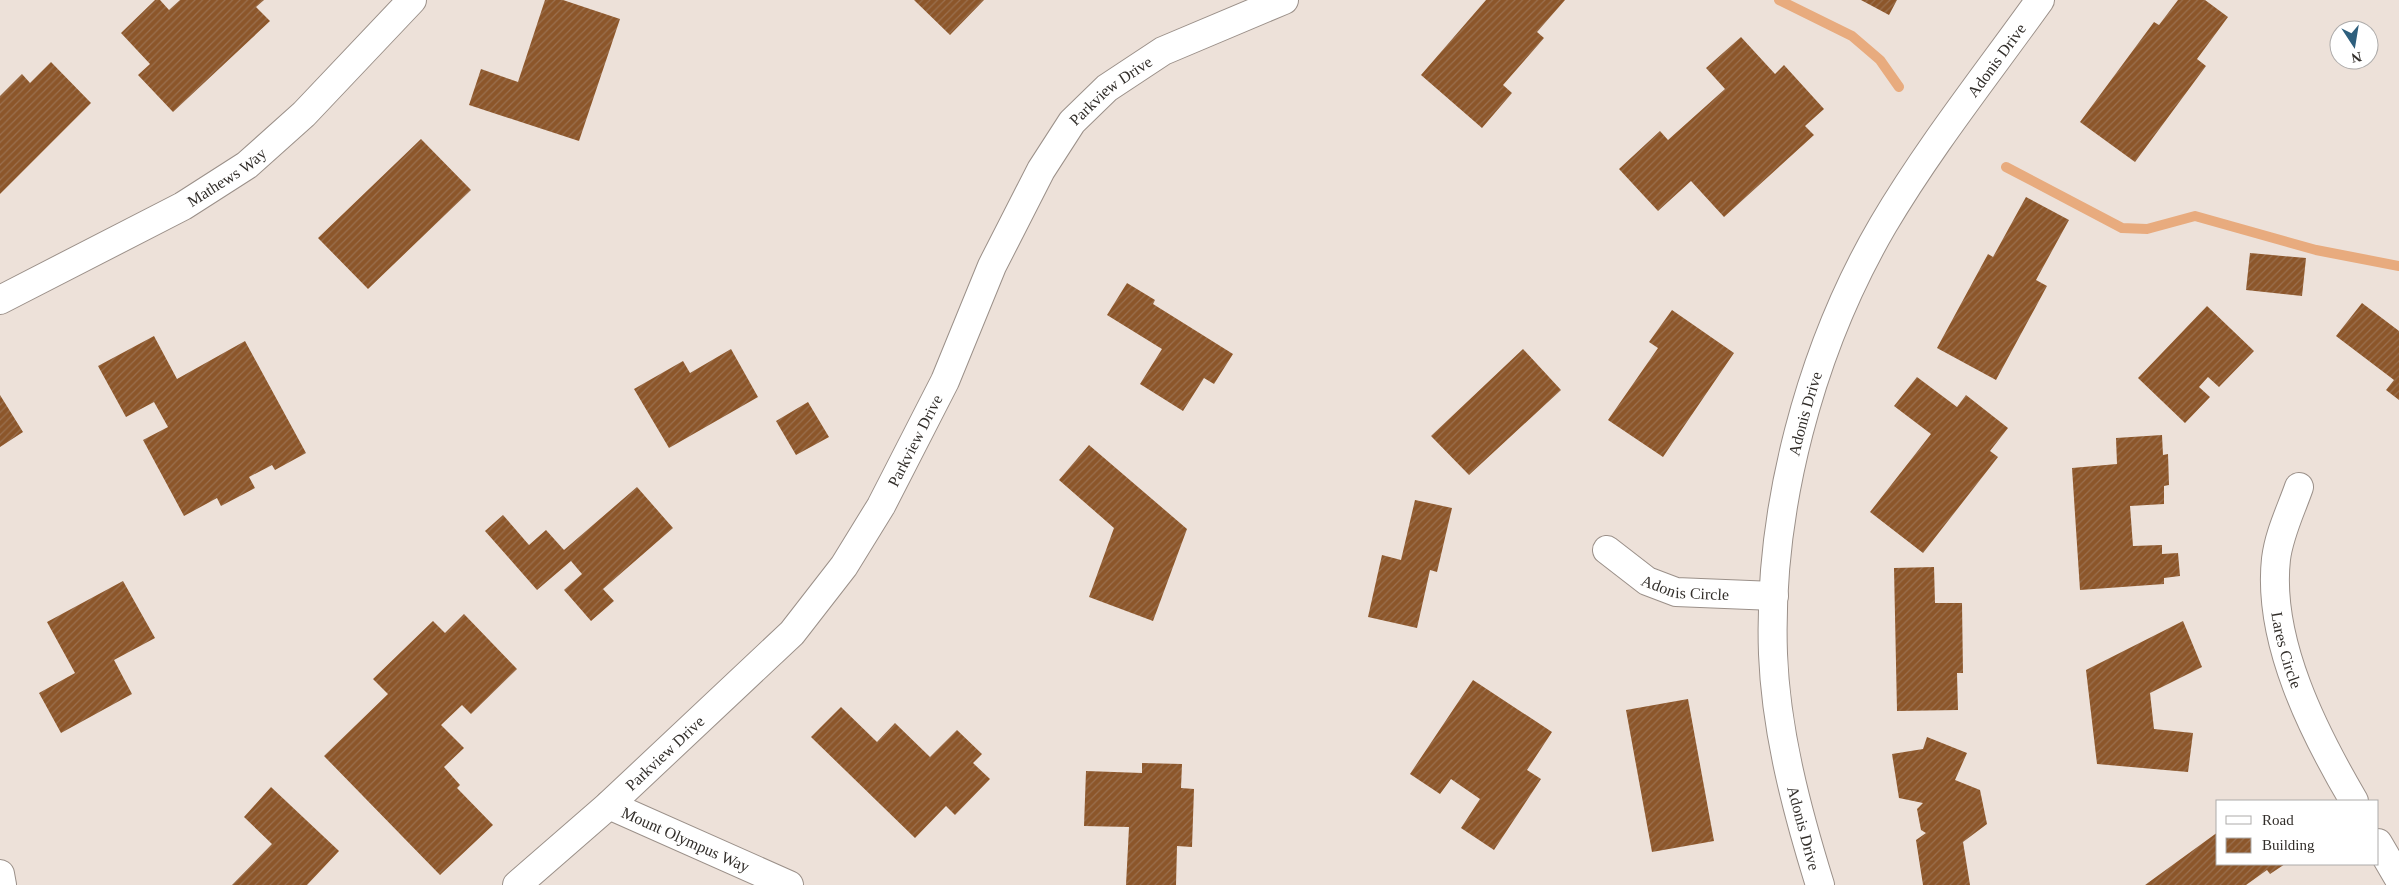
<svg xmlns="http://www.w3.org/2000/svg" width="2399" height="885" font-family="'Times New Roman',serif">
  <style>
    .lines { fill: none; stroke-linecap: round; stroke-linejoin: round }
    .stream { stroke: #e8ab7e; stroke-width: 10 }
    .building { fill: url(#building-hatch) }
    .minor-casing { stroke: #9b9089; stroke-width: 30 }
    .minor { stroke: #fff; stroke-width: 28 }
    .labels { text-anchor: middle; stroke-width: 5; stroke-linejoin: round; paint-order: stroke }
    .street-label { font-size: 16px; fill: #322e2a; stroke: #fff }
  </style>
  <defs>
    <pattern id="building-hatch" width="6" height="6" patternUnits="userSpaceOnUse" patternTransform="scale(1.25)"><rect width="6" height="6" fill="#8c562a"/><path d="M-1 1l2-2M0 6l6-6M5 7l2-2" fill="none" stroke="#9a704f"/></pattern>
  </defs>
  <rect width="100%" height="100%" fill="#ede1d9"/>
  <g class="lines">
    <path class="stream" d="M 1779,0 L 1852,36 L 1880,60 L 1899,87
      M 2006,167 L 2122,228 L 2147,229 L 2195,216 L 2316,250 L 2399,266"/>
  </g>
  <path class="building" d="M 155,0 L 160,0 L 169,10 L 180,0 L 264,0 L 256,7 L 270,21 L 173,112 L 138,75 L 150,64 L 121,33 Z
    M 545,0 L 563,0 L 620,19 L 579,141 L 469,105 L 481,69 L 518,82 Z
    M 914,0 L 984,0 L 950,35 Z
    M 1486,0 L 1565,0 L 1537,32 L 1544,38 L 1503,85 L 1512,93 L 1482,128 L 1421,75 Z
    M 1861,0 L 1897,0 L 1889,15 Z
    M 2178,0 L 2205,0 L 2228,17 L 2197,59 L 2206,66 L 2135,162 L 2080,122 L 2154,22 L 2159,25 Z
    M 1741,37 L 1775,74 L 1784,65 L 1824,109 L 1805,126 L 1814,135 L 1724,217 L 1691,181 L 1658,211 L 1619,169 L 1660,131 L 1668,140 L 1725,89 L 1706,68 Z
    M 51,62 L 91,103 L 0,194 L 0,96 L 22,74 L 30,83 Z
    M 421,139 L 471,190 L 368,289 L 318,238 Z
    M 2026,197 L 2069,220 L 2036,280 L 2047,286 L 1996,380 L 1937,348 L 1988,254 L 1993,257 Z
    M 2250,253 L 2306,258 L 2302,296 L 2246,290 Z
    M 1127,283 L 1155,300 L 1153,304 L 1233,354 L 1214,384 L 1204,378 L 1183,411 L 1140,384 L 1162,349 L 1107,315 Z
    M 2362,303 L 2399,331 L 2399,400 L 2386,390 L 2394,380 L 2336,336 Z
    M 2207,306 L 2254,351 L 2219,387 L 2208,377 L 2199,387 L 2210,397 L 2185,423 L 2138,378 Z
    M 1672,310 L 1734,353 L 1663,457 L 1608,420 L 1658,348 L 1649,342 Z
    M 154,336 L 177,379 L 245,341 L 306,453 L 275,470 L 272,465 L 249,477 L 255,488 L 221,506 L 217,498 L 184,516 L 143,440 L 168,427 L 154,402 L 126,417 L 98,366 Z
    M 731,349 L 758,397 L 669,448 L 634,389 L 683,361 L 690,373 Z
    M 1523,349 L 1561,390 L 1469,475 L 1431,436 Z
    M 1917,377 L 1957,407 L 1966,395 L 2008,428 L 1990,451 L 1998,457 L 1923,553 L 1870,512 L 1931,434 L 1894,406 Z
    M 0,395 L 23,432 L 0,447 Z
    M 808,402 L 829,437 L 796,455 L 776,421 Z
    M 2162,435 L 2163,455 L 2168,454 L 2169,485 L 2164,486 L 2164,504 L 2130,506 L 2133,546 L 2162,545 L 2162,554 L 2178,553 L 2180,576 L 2164,578 L 2164,584 L 2080,590 L 2072,468 L 2117,464 L 2116,438 Z
    M 1089,445 L 1187,529 L 1153,621 L 1089,597 L 1114,528 L 1059,480 Z
    M 637,487 L 673,528 L 603,589 L 614,601 L 591,621 L 564,590 L 582,574 L 571,561 L 537,590 L 485,531 L 503,515 L 529,545 L 546,530 L 564,550 Z
    M 1415,500 L 1452,508 L 1437,572 L 1430,570 L 1417,628 L 1368,617 L 1382,555 L 1401,560 Z
    M 1934,567 L 1935,603 L 1962,603 L 1963,673 L 1957,673 L 1958,710 L 1897,711 L 1894,568 Z
    M 123,581 L 155,638 L 114,660 L 132,694 L 61,733 L 39,693 L 75,673 L 47,622 Z
    M 464,614 L 517,669 L 471,714 L 462,705 L 441,725 L 464,748 L 444,767 L 460,785 L 457,788 L 493,825 L 440,875 L 324,756 L 388,694 L 373,679 L 433,621 L 445,633 Z
    M 2183,621 L 2202,667 L 2150,693 L 2154,729 L 2193,733 L 2188,772 L 2097,764 L 2086,670 Z
    M 1473,680 L 1552,732 L 1527,770 L 1541,779 L 1494,850 L 1461,828 L 1480,799 L 1451,779 L 1440,794 L 1410,774 Z
    M 1688,699 L 1714,841 L 1652,852 L 1626,710 Z
    M 841,707 L 877,742 L 895,723 L 930,757 L 957,730 L 982,754 L 973,763 L 990,779 L 955,815 L 946,806 L 915,838 L 811,737 Z
    M 1927,737 L 1967,753 L 1955,780 L 1980,790 L 1987,824 L 1963,842 L 1970,885 L 1923,885 L 1916,840 L 1926,833 L 1921,830 L 1917,809 L 1923,803 L 1899,798 L 1892,754 L 1923,749 Z
    M 1142,763 L 1182,764 L 1181,788 L 1194,789 L 1192,847 L 1177,846 L 1176,885 L 1126,885 L 1129,827 L 1084,826 L 1086,771 L 1142,773 Z
    M 271,787 L 339,851 L 307,885 L 232,885 L 272,844 L 244,817 Z
    M 2218,832 L 2218,864 L 2285,864 L 2270,874 L 2267,870 L 2246,885 L 2145,885 Z"/>
  <g class="lines">
    <g class="minor-casing">
      <g id="minor">
        <path id="s1" d="M 0,300 L 183,206 L 247,165 L 304,114 L 412,0"/>
        <path id="s2" d="M 2299,487 C 2291,510 2279,534 2276,559 C 2267,641 2314,733 2354,801"/>
        <path id="s3" d="M 1607,550 L 1647,581 L 1676,592 L 1774,596"/>
        <path id="s4" d="M 609,805 L 789,885"/>
        <path d="M 2378,843 L 2399,879"/>
        <path d="M 0,874 L 2,885"/>
        <path id="s5" d="M 517,885 L 609,805 L 792,633 L 844,566 L 881,506 L 945,381 L 992,266 L 1041,170 L 1072,122 L 1107,88 L 1163,51 L 1284,0"/>
        <path id="s6" d="M 1820,885 C 1797,811 1776,732 1773,654 C 1768,509 1810,350 1883,225 C 1929,147 1987,74 2040,0"/>
      </g>
    </g>
    <use href="#minor" class="minor"/>
  </g>
  <g class="labels">
    <g class="street-label">
      <text dy="6" stroke="none"><textPath href="#s6" startOffset="885">Adonis Drive</textPath></text>
      <text dy="6" stroke="none"><textPath href="#s5" startOffset="1008">Parkview Drive</textPath></text>
      <text dy="6" stroke="none"><textPath href="#s1" startOffset="258">Mathews Way</textPath></text>
      <text dy="6" stroke="none"><textPath href="#s6" startOffset="480">Adonis Drive</textPath></text>
      <text dy="6" stroke="none"><textPath href="#s5" startOffset="602">Parkview Drive</textPath></text>
      <text dy="6" stroke="none"><textPath href="#s3" startOffset="90">Adonis Circle</textPath></text>
      <text dy="6" stroke="none"><textPath href="#s2" startOffset="168">Lares Circle</textPath></text>
      <text dy="6" stroke="none"><textPath href="#s5" startOffset="198">Parkview Drive</textPath></text>
      <text transform="translate(1804 828) rotate(75)" y="6">Adonis Drive</text>
      <text dy="6" stroke="none"><textPath href="#s4" startOffset="84">Mount Olympus Way</textPath></text>
    </g>
  </g>
  <rect x="2216" y="800" width="162" height="65" fill="#ffffff" stroke="#adabaa"/>
  <rect x="2226" y="816" width="25" height="8" fill="#ffffff" stroke="#adabaa"/>
  <text x="2262" y="825" font-size="15" fill="#322e2a">Road</text>
  <rect x="2226" y="838" width="25" height="15" fill="url(#building-hatch)" stroke="#adabaa"/>
  <text x="2262" y="850" font-size="15" fill="#322e2a">Building</text>
  <g transform="translate(2354 45) rotate(168)"><circle r="24" fill="#ffffff" stroke="#adabaa"/>
  <path d="M0-4L9 19L0 12L-9 19Z" fill="#2e5f7d"/>
  <text y="-8" font-size="14" font-weight="bold" text-anchor="middle" fill="#322e2a">N</text>
  </g>
</svg>
